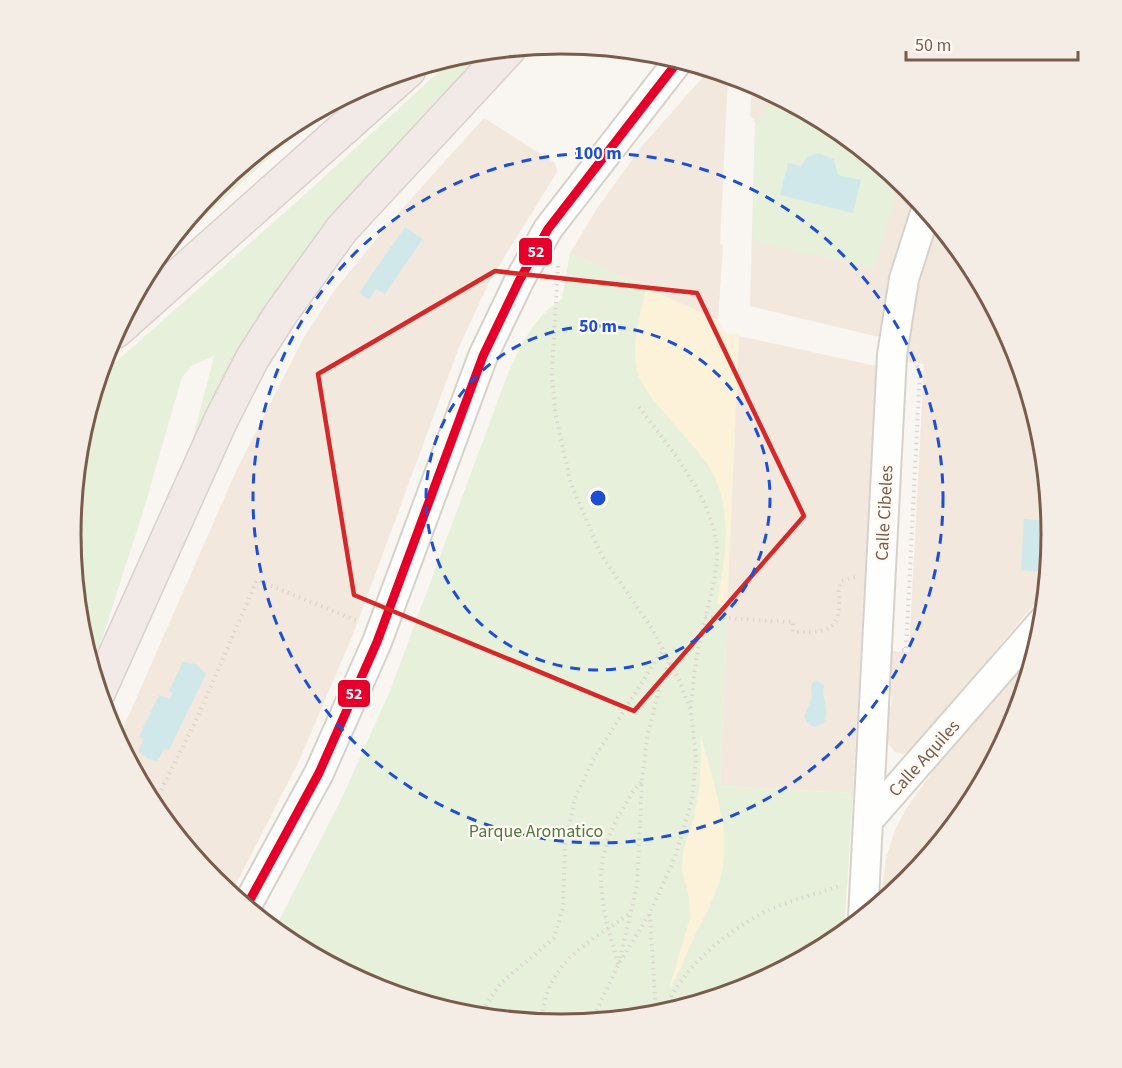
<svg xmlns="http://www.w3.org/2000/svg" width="1122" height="1068" font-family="'Source Sans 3',sans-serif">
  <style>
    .residential { fill: #f2e8de }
    .green { fill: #e7f0db }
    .sand { fill: #fbf2d9 }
    .water { fill: #d0e8ea }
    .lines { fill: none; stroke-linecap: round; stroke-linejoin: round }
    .minor-casing { stroke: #d7d1cb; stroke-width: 32 }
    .highway-casing { stroke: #dad1cc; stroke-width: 36 }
    .path { stroke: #dcd5d0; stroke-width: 4; stroke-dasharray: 1.5 4.5; stroke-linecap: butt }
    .minor { stroke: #fefefd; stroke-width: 28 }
    .highway { stroke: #f2eae7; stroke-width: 33 }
    .bus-1-casing { stroke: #fffaf3; stroke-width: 14 }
    .bus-1 { stroke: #e4002b; stroke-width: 9 }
    .marked { fill: none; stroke: #d62828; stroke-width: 4.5; stroke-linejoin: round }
    .ring { fill: none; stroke: #1d4ed8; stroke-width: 3; stroke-dasharray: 10 8 }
    .labels { text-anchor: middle; stroke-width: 4.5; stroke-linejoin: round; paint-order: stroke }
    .street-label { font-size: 18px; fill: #7a5c4d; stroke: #fffaf3 }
    .park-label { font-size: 18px; fill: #537a41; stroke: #fffaf3 }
    .rim { fill: none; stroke: #7a5c4d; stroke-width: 3 }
    .centre { fill: #1d4ed8; stroke: #fffaf3; stroke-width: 3 }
    .ring-label { font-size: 18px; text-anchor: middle; font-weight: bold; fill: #1d4ed8; stroke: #fffaf3; stroke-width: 4.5; stroke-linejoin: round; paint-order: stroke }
    .line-badge { stroke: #fffaf3; stroke-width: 2 }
    .badge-label { font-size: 16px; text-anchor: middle; font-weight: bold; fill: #fff }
  </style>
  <rect width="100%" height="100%" fill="#f9f5f0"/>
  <path class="residential" d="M 710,69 L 728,75 L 720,244 L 723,245 L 718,320 L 570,253 L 596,210 L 642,146 Z
    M 752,83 L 834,126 L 915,196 L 889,273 L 879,337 L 750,306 L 755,122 L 750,115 Z
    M 484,118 L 555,163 L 557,172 L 489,282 L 459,347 L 354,632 L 298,763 L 231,894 L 214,881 L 153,806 L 118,740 L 237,469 L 303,339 L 334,291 L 392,220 Z
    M 937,223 L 969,262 L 1014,347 L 1042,439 L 1051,534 L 1046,590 L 911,751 L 903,754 L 895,752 L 887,742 L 888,708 L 891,706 L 892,696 L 889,694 L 891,651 L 909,652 L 924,364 L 907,362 L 913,305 Z
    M 739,336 L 876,366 L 853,793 L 720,786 Z
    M 1037,645 L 1014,722 L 969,807 L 908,881 L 880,904 L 886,858 L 895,830 L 906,809 L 941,760 Z"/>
  <path class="green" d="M 491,50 L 187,461 L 214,356 L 193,365 L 182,377 L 143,512 L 92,670 L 80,629 L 71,534 L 80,438 L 98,378 L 312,188 L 456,56 Z
    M 778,96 L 834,126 L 900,181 L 874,269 L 753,241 L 755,122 Z
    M 325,107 L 151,265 L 214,187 L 289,126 Z
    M 570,253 L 718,320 L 726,335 L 738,334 L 739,336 L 720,786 L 853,793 L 844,933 L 833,942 L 748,987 L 656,1015 L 561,1024 L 465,1015 L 373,987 L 288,942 L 274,930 L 340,802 L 390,691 L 507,376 C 520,347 534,316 562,299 Z"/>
  <path class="sand" d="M 646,288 L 718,320 L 726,335 L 738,334 L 739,336 L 727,606 L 717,604 C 725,559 735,507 708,465 C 696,448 680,432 667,416 C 654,400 639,386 636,365 C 632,341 641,312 646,288 Z
    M 701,735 C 711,779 733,831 721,876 C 716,896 704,917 695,935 C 686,954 681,972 669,989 L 690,918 L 689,897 L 682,869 L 683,851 L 694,818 L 700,782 Z"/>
  <path class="water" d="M 818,153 L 834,159 L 838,175 L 861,180 L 853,213 L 780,195 L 788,163 L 801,166 L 807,157 Z
    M 405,227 L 423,239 L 385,294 L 376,289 L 369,300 L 359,293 Z
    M 1024,519 L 1050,521 L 1048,573 L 1021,570 Z
    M 183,662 L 196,664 L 206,674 L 169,750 L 164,749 L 158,761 L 149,759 L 138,751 L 144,739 L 139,736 L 159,695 L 170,699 L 173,693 L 169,691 Z
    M 815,680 L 824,685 C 820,698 831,708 824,723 L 814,727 L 808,724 L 804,717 L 812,697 L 811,685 Z"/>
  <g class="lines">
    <g class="minor-casing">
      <path id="minor" d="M 868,821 L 1043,621
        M 246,907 L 319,773 L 377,642 L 483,356 L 519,281 L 548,229 L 679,60
        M 863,918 L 892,355 L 904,279 L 926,210"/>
    </g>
    <g class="highway-casing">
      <path id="highway" d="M 116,331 L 409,70
        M 99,691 L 221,420 L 252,359 L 280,315 L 342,229 L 509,49"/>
    </g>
    <path class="path" d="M 558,266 L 552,374 L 556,417 L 571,484 L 601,554 L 652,629 L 680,682 L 691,712 L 696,758 L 692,800 L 675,857 L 650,913 L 618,965 L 591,1022
      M 639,407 C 669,447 720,506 717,559 C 715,586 706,613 700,640 C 695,662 693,685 691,708
      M 705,617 L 793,622 L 793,632 C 817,632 839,635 839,605 C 839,596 838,589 841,581 L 856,577
      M 902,650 L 906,650 L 920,370 L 917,366
      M 153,806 L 198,716 L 257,580 L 360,622
      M 650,914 L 656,1015
      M 620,958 L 637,886 L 642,782 L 647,738 L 660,686 L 670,660
      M 618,964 C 603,908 589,872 618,817 C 625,805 632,791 642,782
      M 663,1013 C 682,967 727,930 771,909 C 794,899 818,894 841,885
      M 479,1016 L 500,984 L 554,938 L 563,908 L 565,845 L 575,798 L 594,758 L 664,648
      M 541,1023 C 546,962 586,944 631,913"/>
    <use href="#minor" class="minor"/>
    <use href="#highway" class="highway"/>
    <g class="bus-1-casing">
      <path id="bus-1" d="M 246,907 L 319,773 L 377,642 L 483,356 L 519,281 L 548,229 L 679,60"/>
    </g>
    <use href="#bus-1" class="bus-1"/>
  </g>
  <path class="marked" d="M 495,271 L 697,293 L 804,516 L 634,711 L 354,595 L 318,374 Z"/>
  <g class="ring">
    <circle cx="598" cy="498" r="172"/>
    <circle cx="598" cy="498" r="345"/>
  </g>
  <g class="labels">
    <g class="street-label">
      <text transform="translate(884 513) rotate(-87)" y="6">Calle Cibeles</text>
      <text transform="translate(924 758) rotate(-48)" y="6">Calle Aquiles</text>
    </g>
    <g class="park-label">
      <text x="536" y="837">Parque Aromatico</text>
    </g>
  </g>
  <path d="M0 0H1122V1068H0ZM81 534a480 480 0 1 1 960 0a480 480 0 1 1-960 0Z" fill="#f4ede6" fill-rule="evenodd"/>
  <path class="rim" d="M81 534a480 480 0 1 1 960 0a480 480 0 1 1-960 0Z"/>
  <circle cx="598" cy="498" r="9" class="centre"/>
  <g class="ring-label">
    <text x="598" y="159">100 m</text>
    <text x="598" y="332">50 m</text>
  </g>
  <g class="line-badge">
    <rect x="518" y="237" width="35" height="29" rx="6" fill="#e4002b"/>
    <rect x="337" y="679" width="34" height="29" rx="6" fill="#e4002b"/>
  </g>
  <g class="badge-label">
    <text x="536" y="257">52</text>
    <text x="354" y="699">52</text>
  </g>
  <path d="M906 51v9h172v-9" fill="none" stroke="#7a5c4d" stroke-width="3"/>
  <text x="915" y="51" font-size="18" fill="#7a5c4d" stroke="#fffaf3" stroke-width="4.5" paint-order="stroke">50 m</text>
</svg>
